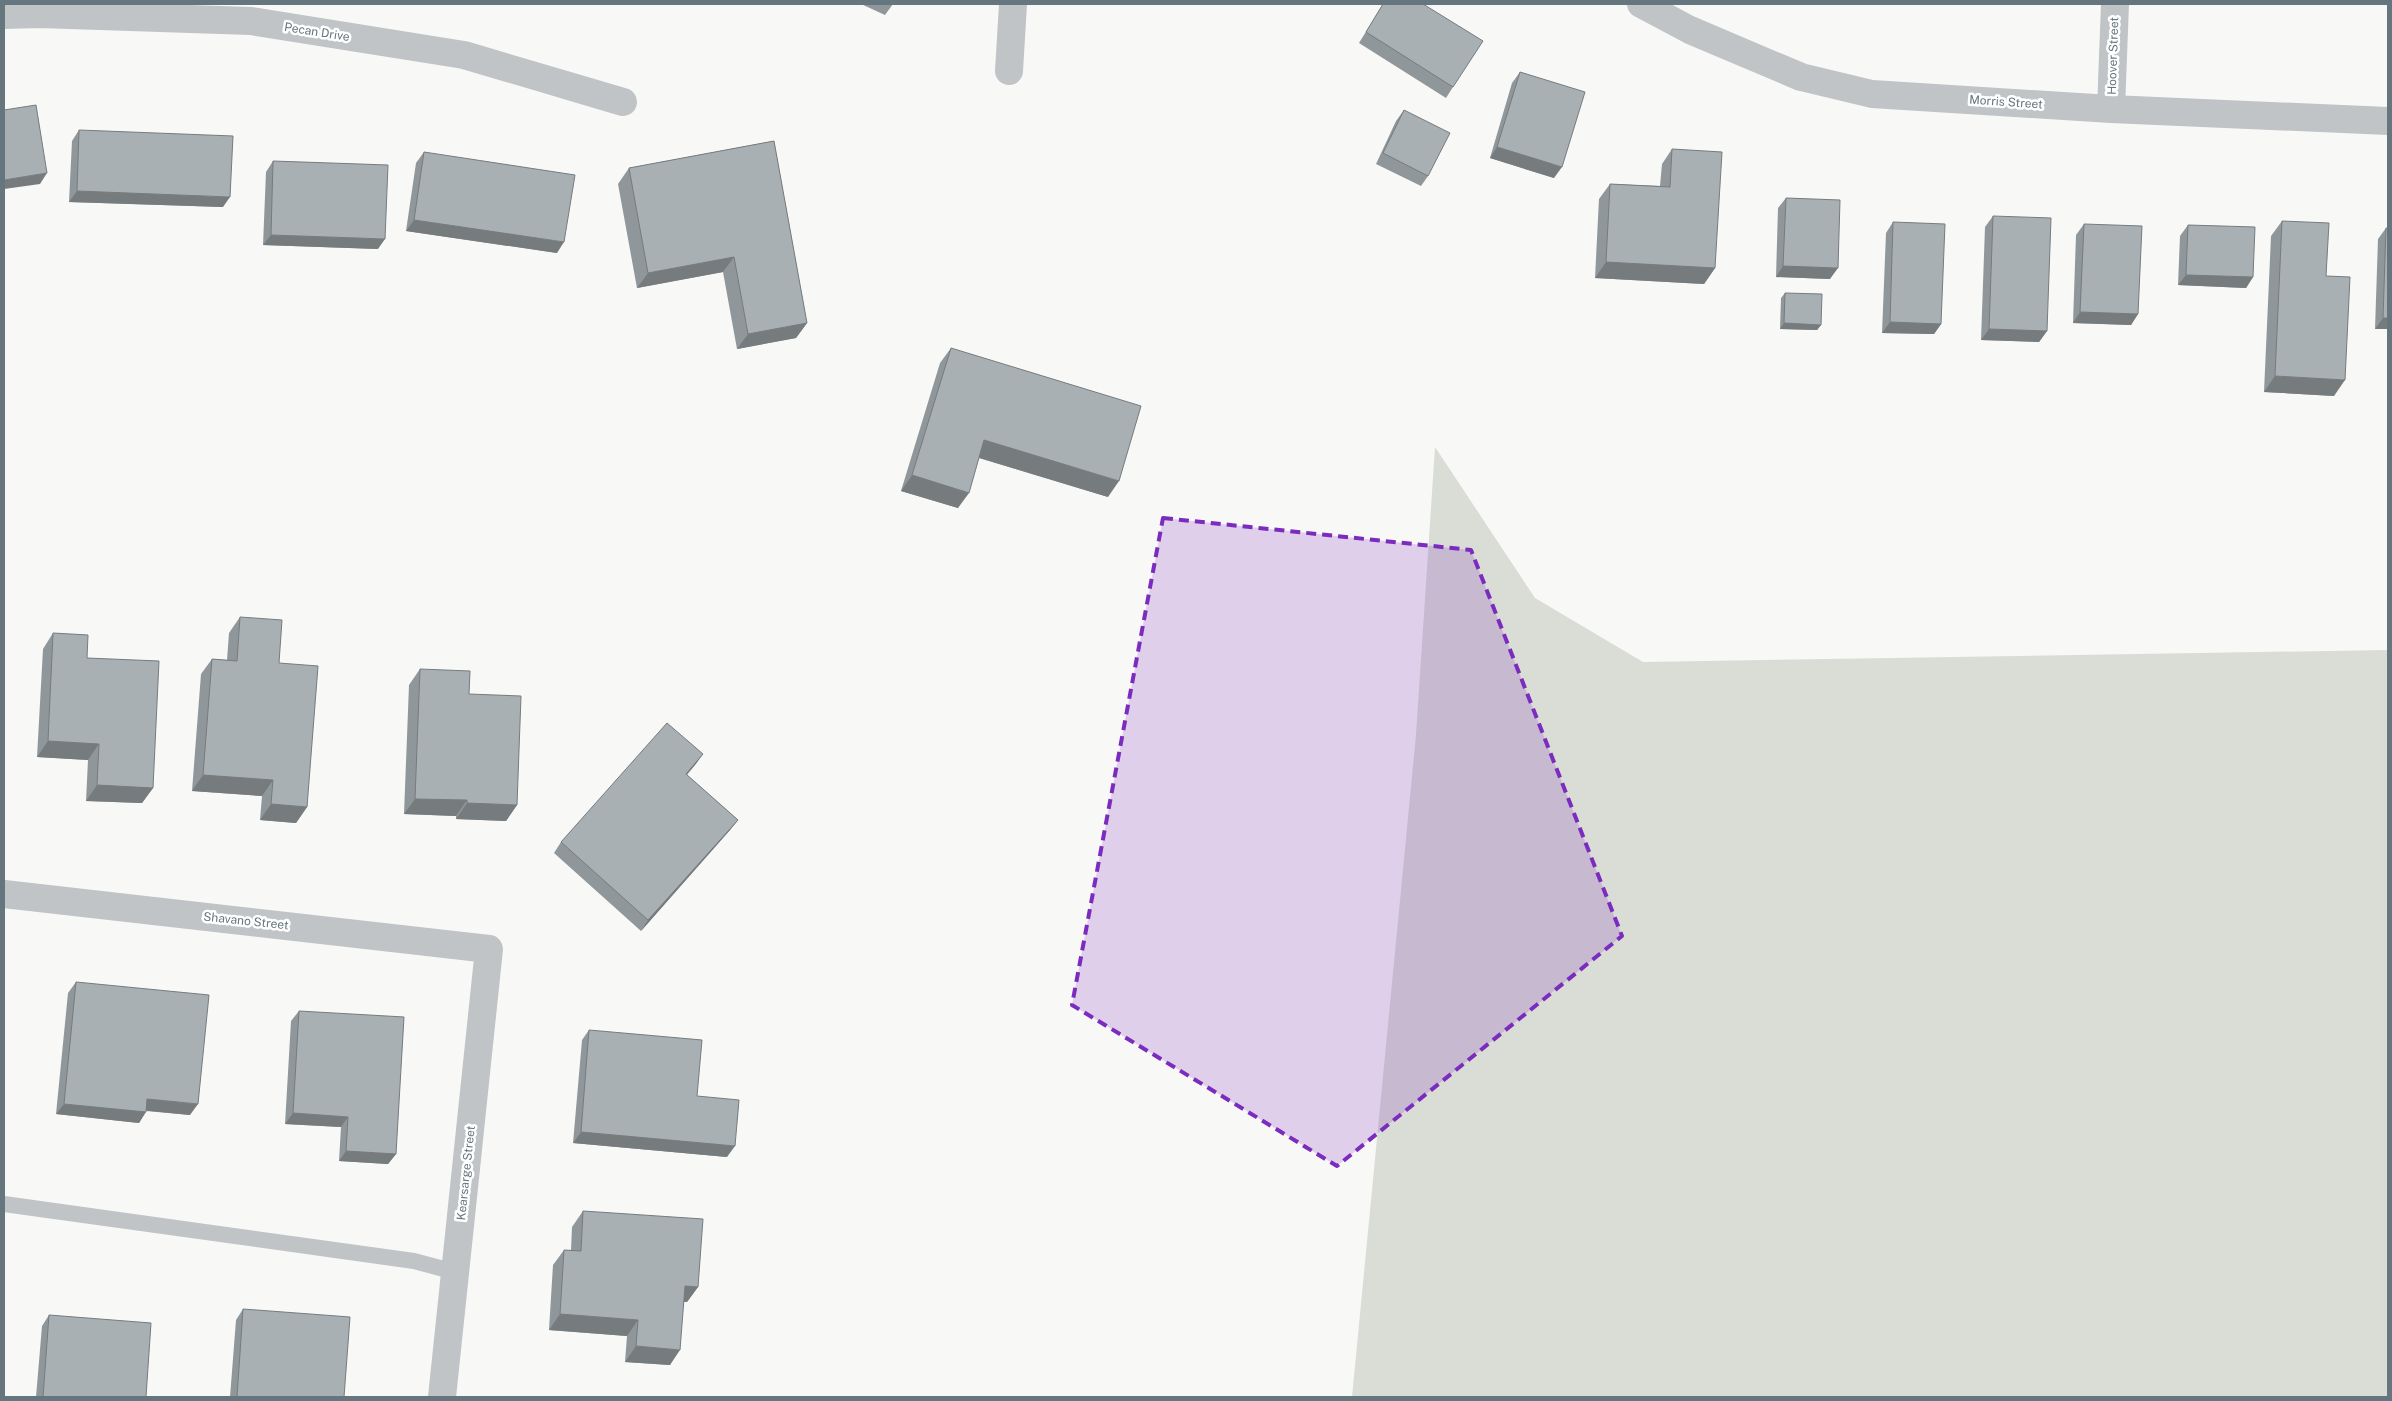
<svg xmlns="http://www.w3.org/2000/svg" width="2392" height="1401" font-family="'Public Sans',sans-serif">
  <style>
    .green { fill: #d9ddd5 }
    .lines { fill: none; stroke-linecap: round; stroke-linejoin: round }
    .service { stroke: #c0c4c7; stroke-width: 16 }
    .minor { stroke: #c0c4c7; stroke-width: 28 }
    .wall { fill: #90979b }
    .shaded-wall { fill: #767b7e }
    .building { fill: #a8b0b4; stroke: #767b7e }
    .marked { fill: #7b2cbf; fill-opacity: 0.2; stroke: #7b2cbf; stroke-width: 4; stroke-dasharray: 10 6; stroke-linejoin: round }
    .labels { text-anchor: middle; stroke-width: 5; stroke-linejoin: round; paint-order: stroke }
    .street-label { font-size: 12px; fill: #66767e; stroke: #fff }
  </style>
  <rect width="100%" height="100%" fill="#f8f8f6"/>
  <path class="green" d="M 1435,447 L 1535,598 L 1643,662 L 2388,650 L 2388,1397 L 1352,1397 L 1416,735 Z"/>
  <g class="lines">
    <path class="service" d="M 4,1204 L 414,1261 L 455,1272"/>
    <path class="minor" d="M 1641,4 L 1690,30 L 1801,77 L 1872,94 L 2111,109 L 2388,121
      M 4,15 L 39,14 L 251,21 L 464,55 L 623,102
      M 1009,71 L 1013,4
      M 2111,109 L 2115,4
      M 4,894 L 489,949 L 442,1397"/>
  </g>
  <path class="wall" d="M 861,4 L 893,4 L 885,15 Z
    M 1383,4 L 1423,4 L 1453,87 L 1446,98 L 1359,43 Z
    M 1520,72 L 1554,178 L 1490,158 L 1512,83 Z
    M 1404,110 L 1428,176 L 1421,186 L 1376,164 L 1396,121 Z
    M 79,130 L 223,207 L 69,202 L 72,141 Z
    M 774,141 L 807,323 L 796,338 L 737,349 L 723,272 L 637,288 L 618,184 L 629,168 Z
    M 1672,149 L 1715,268 L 1704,284 L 1595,278 L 1599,199 L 1610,184 L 1660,186 L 1662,164 Z
    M 424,152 L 557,253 L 406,231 L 416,163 Z
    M 273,161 L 378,249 L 263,245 L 266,172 Z
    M 1786,198 L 1830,279 L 1776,277 L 1778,208 Z
    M 1993,216 L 2047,331 L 2039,342 L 1981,340 L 1985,227 Z
    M 2282,221 L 2326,276 L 2334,396 L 2264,392 L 2271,236 Z
    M 1893,222 L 1941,324 L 1934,334 L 1882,333 L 1886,233 Z
    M 2084,224 L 2138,314 L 2131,325 L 2073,323 L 2076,235 Z
    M 2188,225 L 2253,277 L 2246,288 L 2178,285 L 2180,236 Z
    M 2386,228 L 2388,329 L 2375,329 L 2378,239 Z
    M 1785,293 L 1821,325 L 1817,330 L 1780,329 L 1781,298 Z
    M 951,348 L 1108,497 L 979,458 L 958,508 L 901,491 L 940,363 Z
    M 240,617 L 279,663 L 307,807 L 296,823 L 260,820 L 262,796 L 192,791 L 201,674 L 212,659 L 227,660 L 229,633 Z
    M 53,633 L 87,658 L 153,788 L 142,803 L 86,801 L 88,760 L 37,757 L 43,649 Z
    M 420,669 L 469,694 L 517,805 L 506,821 L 456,819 L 456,816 L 404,814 L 409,685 Z
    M 703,754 L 695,765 L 687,775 L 738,820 L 730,830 L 641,931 L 554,853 L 561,842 Z
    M 76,982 L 190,1115 L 146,1111 L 139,1123 L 56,1114 L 68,993 Z
    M 299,1011 L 396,1154 L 388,1164 L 339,1161 L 341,1127 L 285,1124 L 291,1021 Z
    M 589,1030 L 697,1096 L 727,1157 L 573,1143 L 582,1040 Z
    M 583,1211 L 698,1287 L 687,1302 L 684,1302 L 670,1365 L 625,1362 L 627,1336 L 549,1330 L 553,1265 L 564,1250 L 571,1250 L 572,1227 Z
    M 243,1309 L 344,1397 L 230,1397 L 236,1320 Z
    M 49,1315 L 146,1397 L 36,1397 L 42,1326 Z"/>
  <path class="shaded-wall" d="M 1497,147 L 1562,167 L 1554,178 L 1490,158 Z
    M 47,173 L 40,184 L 4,189 L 4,180 Z
    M 77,191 L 230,197 L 223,207 L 69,202 Z
    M 414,220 L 564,242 L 557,253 L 406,231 Z
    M 271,235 L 385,239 L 378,249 L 263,245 Z
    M 734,257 L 723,272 L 637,288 L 648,273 Z
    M 1606,262 L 1715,268 L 1704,284 L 1595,278 Z
    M 1783,266 L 1838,268 L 1830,279 L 1776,277 Z
    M 2186,275 L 2253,277 L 2246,288 L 2178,285 Z
    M 2080,312 L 2138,314 L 2131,325 L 2073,323 Z
    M 2383,318 L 2388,318 L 2388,329 L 2375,329 Z
    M 1890,322 L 1941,324 L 1934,334 L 1882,333 Z
    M 807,323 L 796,338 L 737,349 L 748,334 Z
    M 1784,323 L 1821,325 L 1817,330 L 1780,329 Z
    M 1989,329 L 2047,331 L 2039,342 L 1981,340 Z
    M 2275,376 L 2345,380 L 2334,396 L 2264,392 Z
    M 984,440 L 1119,481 L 1108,497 L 973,456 Z
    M 912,475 L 969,493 L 958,508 L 901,491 Z
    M 48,741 L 99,744 L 88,760 L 37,757 Z
    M 703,754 L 695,765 L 678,784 L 686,774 Z
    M 203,775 L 273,780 L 262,796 L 192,791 Z
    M 97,785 L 153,788 L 142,803 L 86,801 Z
    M 415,799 L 467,800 L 456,816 L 404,814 Z
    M 467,803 L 517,805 L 506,821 L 456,819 Z
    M 271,804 L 307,807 L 296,823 L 260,820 Z
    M 738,820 L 730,830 L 641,931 L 648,920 Z
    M 147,1099 L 198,1104 L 190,1115 L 140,1110 Z
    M 64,1104 L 146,1112 L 139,1123 L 56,1114 Z
    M 293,1113 L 348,1117 L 341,1127 L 285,1124 Z
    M 581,1132 L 735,1146 L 727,1157 L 573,1143 Z
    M 346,1151 L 396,1154 L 388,1164 L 339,1161 Z
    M 685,1286 L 698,1287 L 687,1302 L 674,1301 Z
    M 560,1314 L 638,1320 L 627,1336 L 549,1330 Z
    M 636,1346 L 680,1350 L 670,1365 L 625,1362 Z"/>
  <path class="building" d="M 1383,4 L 1423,4 L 1483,41 L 1453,87 L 1366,32 Z
    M 1520,72 L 1585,92 L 1562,167 L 1497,147 Z
    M 36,105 L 47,173 L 4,180 L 4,110 Z
    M 1404,110 L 1450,133 L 1428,176 L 1383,153 Z
    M 79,130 L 233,136 L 230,197 L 77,191 Z
    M 774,141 L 807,323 L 748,334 L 734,257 L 648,273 L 629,168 Z
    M 1672,149 L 1722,152 L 1715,268 L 1606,262 L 1610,184 L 1670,187 Z
    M 424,152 L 575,175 L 564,242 L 414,220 Z
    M 273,161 L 388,165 L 385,239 L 271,235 Z
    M 1786,198 L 1840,200 L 1838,268 L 1783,266 Z
    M 1993,216 L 2051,218 L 2047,331 L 1989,329 Z
    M 2282,221 L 2329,223 L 2326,276 L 2350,277 L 2345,380 L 2275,376 Z
    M 1893,222 L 1945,224 L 1941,324 L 1890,322 Z
    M 2084,224 L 2142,226 L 2138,314 L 2080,312 Z
    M 2188,225 L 2255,227 L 2253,277 L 2186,275 Z
    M 2386,228 L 2388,228 L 2388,318 L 2383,318 Z
    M 1785,293 L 1822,294 L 1821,325 L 1784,323 Z
    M 951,348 L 1141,406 L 1119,481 L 984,440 L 969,493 L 912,475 Z
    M 240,617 L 282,620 L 279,663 L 318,666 L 307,807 L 271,804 L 273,780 L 203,775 L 212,659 L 237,661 Z
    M 53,633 L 88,635 L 87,658 L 159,661 L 153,788 L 97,785 L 99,744 L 48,741 Z
    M 420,669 L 470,671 L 469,694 L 521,696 L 517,805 L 467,803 L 467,800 L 415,799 Z
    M 667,723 L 703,754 L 686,774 L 738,820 L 648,920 L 561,842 Z
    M 76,982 L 209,995 L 198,1104 L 147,1099 L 146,1112 L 64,1104 Z
    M 299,1011 L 404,1017 L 396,1154 L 346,1151 L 348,1117 L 293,1113 Z
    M 589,1030 L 702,1040 L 697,1096 L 739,1100 L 735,1146 L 581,1132 Z
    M 583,1211 L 703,1219 L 698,1287 L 685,1286 L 680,1350 L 636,1346 L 638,1320 L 560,1314 L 564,1250 L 581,1251 Z
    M 243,1309 L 350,1317 L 344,1397 L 237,1397 Z
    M 49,1315 L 151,1323 L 146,1397 L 43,1397 Z"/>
  <path class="marked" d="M 1163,518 L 1471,550 L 1622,936 L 1337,1166 L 1072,1005 Z"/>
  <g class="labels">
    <g class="street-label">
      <text transform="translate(317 32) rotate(9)" y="4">Pecan Drive</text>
      <text transform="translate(2113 56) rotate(-88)" y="4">Hoover Street</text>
      <text transform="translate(2006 102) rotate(4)" y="4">Morris Street</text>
      <text transform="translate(246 921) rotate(6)" y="4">Shavano Street</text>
      <text transform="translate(466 1173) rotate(-84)" y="4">Kearsarge Street</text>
    </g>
  </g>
  <rect width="2392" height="1401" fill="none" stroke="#66767e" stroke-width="10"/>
</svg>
